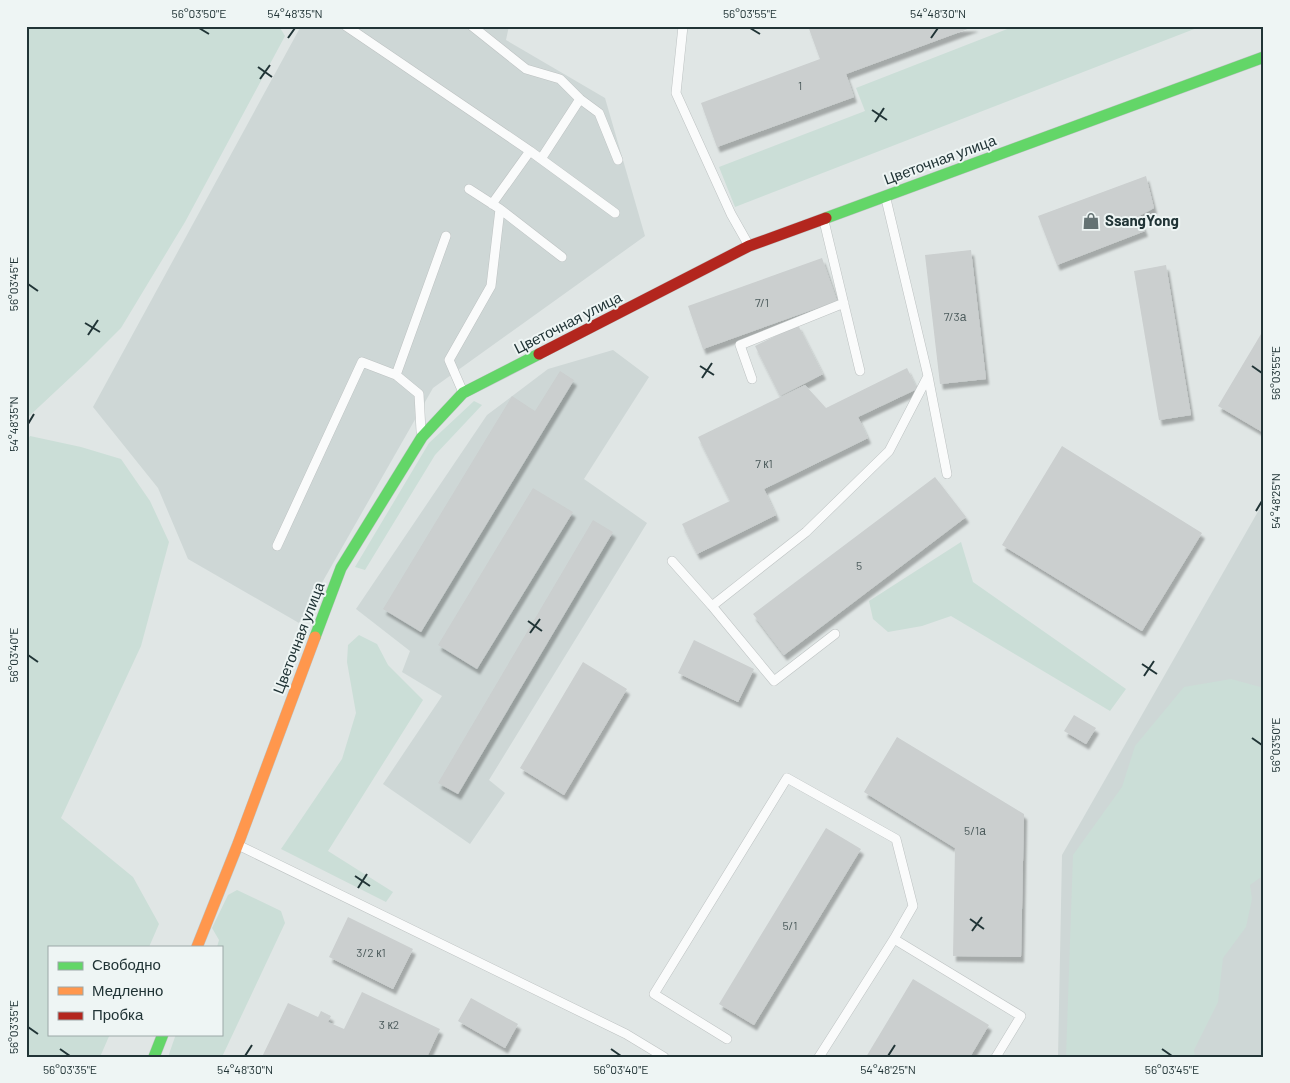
<svg xmlns="http://www.w3.org/2000/svg" width="1290" height="1083" font-family="Barlow,sans-serif">
  <style>
    .built { fill: #ced7d6 }
    .green { fill: #cbded7 }
    .building { fill: #cbcfcf; filter: url(#shadow) }
    .lines { fill: none; stroke-linecap: round; stroke-linejoin: round }
    .lane-casing { stroke: #bdc2c2; stroke-width: 10 }
    .fast-casing { stroke: #bdc3c3; stroke-width: 12 }
    .slow-casing { stroke: #bdc3c3; stroke-width: 12 }
    .jam-casing { stroke: #bdc3c3; stroke-width: 12 }
    .lane { stroke: #fafbfb; stroke-width: 9 }
    .fast { stroke: #63d668; stroke-width: 11 }
    .slow { stroke: #ff974d; stroke-width: 11 }
    .jam { stroke: #b3261e; stroke-width: 11 }
    .ticks { fill: none; stroke: #213436; stroke-width: 2 }
    .labels { text-anchor: middle; stroke-width: 4; stroke-linejoin: round; paint-order: stroke }
    .number-label { font-size: 12px; fill: #4c5b5c }
    .street-label { font-size: 15px; fill: #213436; stroke: #eef5f4 }
    .poi-label { font-size: 15px; font-weight: bold; fill: #213436; stroke: #eef5f4; text-anchor: start }
    .neatline { fill: none; stroke: #213436; stroke-width: 2 }
    .ticks-label { font-size: 12px; text-anchor: middle; fill: #213436 }
  </style>
  <defs>
    <filter id="shadow"><feDropShadow dx="3" dy="5.5" stdDeviation="1" flood-color="#0004"/></filter>
  </defs>
  <rect width="100%" height="100%" fill="#e0e6e5"/>
  <path class="built" d="M 301,26 L 509,26 L 506,40 L 605,98 L 645,236 L 433,388 L 299,623 L 188,559 L 158,488 L 93,407 Z
    M 613,350 L 649,377 L 584,479 L 647,523 L 489,780 L 505,793 L 470,844 L 383,784 L 442,696 L 402,672 L 410,651 L 356,609 L 487,415 L 548,369 Z
    M 1264,501 L 1264,1057 L 1058,1057 L 1062,855 Z"/>
  <path class="green" d="M 26,26 L 279,26 L 285,36 L 185,222 L 121,328 L 87,362 L 26,419 Z
    M 1015,26 L 1202,26 L 735,207 L 719,167 L 865,111 L 856,88 Z
    M 474,401 L 482,405 L 435,455 L 365,570 L 355,567 L 429,443 Z
    M 30,436 L 81,447 L 121,459 L 150,501 L 169,542 L 141,646 L 61,818 L 133,877 L 159,924 L 149,947 L 49,947 L 49,1034 L 110,1034 L 100,1057 L 26,1057 L 26,442 Z
    M 961,542 L 973,582 L 1126,689 L 1110,711 L 951,616 L 922,626 L 888,632 L 873,619 L 869,601 Z
    M 359,635 L 377,644 L 388,665 L 423,700 L 328,851 L 393,892 L 386,902 L 281,849 L 342,759 L 356,713 L 347,662 L 348,645 Z
    M 1231,679 L 1264,688 L 1264,875 L 1250,885 L 1252,899 L 1246,927 L 1223,958 L 1218,1002 L 1194,1050 L 1195,1057 L 1066,1057 L 1073,855 L 1122,787 L 1135,746 L 1184,687 Z
    M 237,890 L 281,911 L 285,923 L 222,1057 L 168,1057 L 176,1034 L 221,1034 L 221,947 L 217,947 L 219,940 L 212,928 L 228,895 Z"/>
  <path class="building" d="M 808,26 L 976,26 L 846,74 L 854,97 L 717,147 L 701,103 L 820,59 Z
    M 1146,176 L 1154,208 L 1139,216 L 1145,231 L 1057,265 L 1038,216 Z
    M 971,250 L 986,379 L 940,384 L 925,255 Z
    M 822,258 L 837,301 L 703,349 L 688,306 Z
    M 1166,265 L 1191,415 L 1159,420 L 1134,271 Z
    M 798,325 L 823,374 L 780,396 L 755,346 Z
    M 1264,329 L 1264,433 L 1218,406 Z
    M 907,368 L 917,389 L 858,417 L 868,438 L 764,489 L 776,515 L 697,554 L 682,524 L 730,501 L 698,437 L 805,385 L 826,408 Z
    M 560,371 L 574,380 L 421,632 L 383,609 L 512,396 L 535,411 Z
    M 1062,446 L 1202,533 L 1142,631 L 1002,545 Z
    M 935,477 L 966,517 L 784,655 L 753,614 Z
    M 533,488 L 573,512 L 477,669 L 438,645 Z
    M 593,520 L 613,532 L 458,794 L 438,783 Z
    M 694,640 L 754,669 L 738,702 L 678,673 Z
    M 583,662 L 627,689 L 564,795 L 520,768 Z
    M 1074,715 L 1096,728 L 1086,744 L 1064,731 Z
    M 897,737 L 1024,814 L 1021,957 L 953,956 L 955,848 L 864,792 Z
    M 826,828 L 861,849 L 754,1025 L 719,1004 Z
    M 348,917 L 413,949 L 393,989 L 329,957 Z
    M 913,979 L 989,1025 L 970,1057 L 866,1057 Z
    M 362,992 L 440,1029 L 427,1057 L 262,1057 L 288,1003 L 318,1017 L 321,1011 L 331,1016 L 328,1022 L 344,1029 Z
    M 471,998 L 518,1024 L 505,1048 L 458,1021 Z"/>
  <g class="lines">
    <g class="lane-casing">
      <path id="lane" d="M 346,26 L 530,151 L 615,213
        M 472,26 L 526,69 L 560,79 L 580,99 L 599,113 L 618,160
        M 683,26 L 676,93 L 731,214 L 748,244
        M 541,159 L 580,99
        M 469,189 L 500,209 L 562,257
        M 886,199 L 928,376 L 947,474
        M 492,204 L 530,151
        M 824,221 L 860,371
        M 396,375 L 446,236
        M 752,379 L 740,345 L 844,303
        M 462,390 L 449,360 L 491,286 L 500,209
        M 277,546 L 362,362 L 396,375 L 419,394 L 421,431
        M 672,561 L 712,606 L 806,532 L 889,451 L 928,376
        M 712,606 L 774,681 L 835,634
        M 240,846 L 626,1034 L 664,1057
        M 894,939 L 1021,1016 L 996,1057
        M 727,1039 L 654,994 L 787,778 L 896,839 L 913,906 L 894,939 L 819,1057"/>
    </g>
    <g class="fast-casing">
      <path id="fast" d="M 826,218 L 1264,57
        M 315,637 L 341,568 L 422,437 L 463,393 L 539,354
        M 154,1057 L 163,1034"/>
    </g>
    <g class="slow-casing">
      <path id="slow" d="M 197,947 L 238,844 L 315,637"/>
    </g>
    <g class="jam-casing">
      <path id="jam" d="M 539,354 L 749,246 L 826,218"/>
    </g>
    <use href="#lane" class="lane"/>
    <use href="#fast" class="fast"/>
    <use href="#slow" class="slow"/>
    <use href="#jam" class="jam"/>
  </g>
  <path class="ticks" d="M 199,28 L 209,34M 750,28 L 760,34M 288,38 L 295,28M 931,38 L 938,28M 258,67 L 272,77M 260,79 L 270,65M 872,110 L 887,120M 875,122 L 884,108M 28,284 L 38,291M 85,323 L 100,332M 88,335 L 98,320M 700,366 L 714,375M 1252,366 L 1262,373M 702,378 L 712,363M 28,424 L 34,414M 1256,511 L 1262,501M 528,621 L 542,631M 530,633 L 540,619M 28,655 L 38,662M 1142,664 L 1157,674M 1144,676 L 1154,661M 1252,738 L 1262,745M 355,876 L 370,886M 358,888 L 367,874M 970,919 L 984,929M 972,931 L 982,917M 28,1027 L 38,1034M 60,1049 L 70,1056M 611,1049 L 621,1056M 1162,1049 L 1172,1056M 245,1056 L 252,1045M 888,1056 L 895,1045"/>
  <defs>
    <g id="shop-bare" transform="scale(1.35)"><path d="M-5-2.5h2.3a2.7 3.5 0 0 1 5.4 0H5L5.5 6h-11ZM-1.5-2.5h3a1.5 2.3 0 0 0-3 0Z" fill="#647273" stroke="#eef5f4" stroke-width="2.5" paint-order="stroke"/></g>
  </defs>
  <g fill-rule="evenodd">
    <use href="#shop-bare" x="1091" y="221"/>
  </g>
  <g class="labels">
    <g class="number-label">
      <text x="800" y="90">1</text>
      <text x="762" y="307">7/1</text>
      <text x="955" y="321">7/3а</text>
      <text x="764" y="468">7 к1</text>
      <text x="859" y="570">5</text>
      <text x="975" y="835">5/1а</text>
      <text x="790" y="930">5/1</text>
      <text x="371" y="957">3/2 к1</text>
      <text x="389" y="1029">3 к2</text>
    </g>
    <g class="street-label">
      <text transform="translate(940 160) rotate(-20)" y="5">Цветочная улица</text>
      <text transform="translate(568 323) rotate(-27)" y="5">Цветочная улица</text>
      <text transform="translate(299 638) rotate(-69)" y="5">Цветочная улица</text>
    </g>
    <g class="poi-label">
      <text x="1105" y="226">SsangYong</text>
    </g>
  </g>
  <rect width="1290" height="1083" fill="none" stroke="#eef5f4" stroke-width="55"/>
  <rect x="48" y="946" width="175" height="90" fill="#eef5f4" stroke="#9ca8a8"/>
  <rect x="58" y="962" width="25" height="8" fill="#63d668" stroke="#9ca8a8"/>
  <text x="92" y="970" font-size="15" fill="#213436">Свободно</text>
  <rect x="58" y="987" width="25" height="8" fill="#ff974d" stroke="#9ca8a8"/>
  <text x="92" y="996" font-size="15" fill="#213436">Медленно</text>
  <rect x="58" y="1012" width="25" height="8" fill="#b3261e" stroke="#9ca8a8"/>
  <text x="92" y="1020" font-size="15" fill="#213436">Пробка</text>
  <rect x="28" y="28" width="1234" height="1028" class="neatline"/>
  <g class="ticks-label">
    <text x="199" y="18">56°03'50"E</text>
    <text x="295" y="18">54°48'35"N</text>
    <text x="750" y="18">56°03'55"E</text>
    <text x="938" y="18">54°48'30"N</text>
    <text transform="translate(14 284) rotate(-90)" y="4">56°03'45"E</text>
    <text transform="translate(1276 373) rotate(-90)" y="4">56°03'55"E</text>
    <text transform="translate(14 424) rotate(-90)" y="4">54°48'35"N</text>
    <text transform="translate(1276 501) rotate(-90)" y="4">54°48'25"N</text>
    <text transform="translate(14 655) rotate(-90)" y="4">56°03'40"E</text>
    <text transform="translate(1276 745) rotate(-90)" y="4">56°03'50"E</text>
    <text transform="translate(14 1027) rotate(-90)" y="4">56°03'35"E</text>
    <text x="70" y="1074">56°03'35"E</text>
    <text x="245" y="1074">54°48'30"N</text>
    <text x="621" y="1074">56°03'40"E</text>
    <text x="888" y="1074">54°48'25"N</text>
    <text x="1172" y="1074">56°03'45"E</text>
  </g>
</svg>
